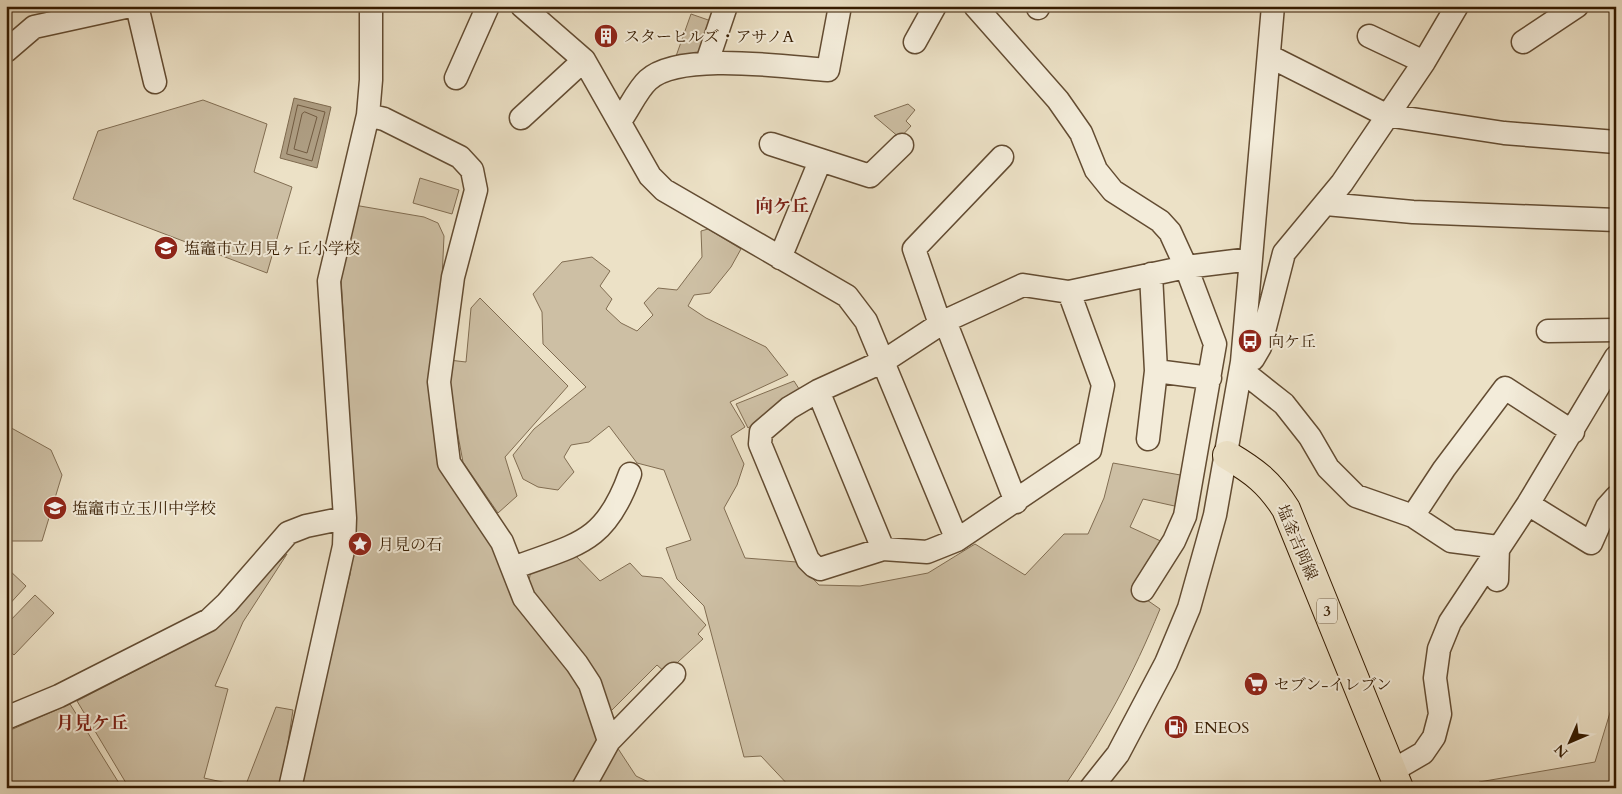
<svg xmlns="http://www.w3.org/2000/svg" width="1622" height="794" font-family="Cardo,'Noto Serif JP',serif">
  <style>
    .green { fill: #cdbfa4; stroke: #816d52 }
    .water { fill: #ae9e83; stroke: #7e6a4f }
    .lines { fill: none; stroke-linecap: round; stroke-linejoin: round }
    .shore { stroke: #725c42; stroke-width: 1 }
    .minor-casing { stroke: #634c32; stroke-width: 25 }
    .major-casing { stroke: #351b00; stroke-width: 30 }
    .minor { stroke: #f3ecda; stroke-width: 22 }
    .major { stroke: #ece1c6; stroke-width: 28 }
    .labels { text-anchor: middle; stroke-width: 4; stroke-linejoin: round; paint-order: stroke }
    .shield { fill: #f3ecda; stroke: #6e5a41; stroke-width: 1 }
    .shield-label { font-size: 15px; font-weight: bold; fill: #351b00 }
    .poi-label { font-size: 16px; fill: #351b00; stroke: #f3ecda; text-anchor: start }
    .street-label { font-size: 16px; fill: #351b00; stroke: #f3ecda }
    .neighbourhood-label { font-size: 18px; font-weight: bold; fill: #7a1f14; stroke: #f3ecda }
  </style>
  <rect width="100%" height="100%" fill="#ece1c6"/>
  <filter id="stains"><feTurbulence type="fractalNoise" baseFrequency=".004" numOctaves="4"/><feColorMatrix values="0 0 0 0 .2 0 0 0 0 .09 0 0 0 0 .02 0 0 0 .5 -.17"/></filter>
  <radialGradient id="worn" r=".72"><stop offset=".6" stop-color="#630" stop-opacity="0"/><stop offset="1" stop-color="#630" stop-opacity=".3"/></radialGradient>
  <path class="green" d="M 691,14 L 714,22 C 704,50 705,53 675,59 Z
    M 203,100 L 267,124 L 254,172 L 292,187 L 267,273 L 73,199 L 98,131 Z
    M 908,104 L 915,110 L 906,121 L 911,126 L 900,138 L 874,116 Z
    M 420,178 L 459,190 L 452,214 L 413,203 Z
    M 354,205 L 424,217 L 438,223 L 444,236 L 442,279 L 433,340 L 432,397 L 515,601 L 581,682 L 604,743 L 578,788 L 299,788 L 313,713 L 350,575 L 356,530 L 341,277 Z
    M 708,229 L 741,249 L 731,267 L 710,293 L 694,295 L 688,306 L 706,318 L 766,347 L 788,375 L 730,402 L 745,427 L 731,436 L 744,464 L 737,485 L 724,508 L 745,558 L 797,562 L 819,585 L 860,586 L 928,573 L 975,544 L 1025,575 L 1064,534 L 1088,534 L 1104,498 L 1113,463 L 1186,476 L 1179,507 L 1143,499 L 1130,527 L 1165,543 L 1147,600 L 1160,609 C 1133,675 1104,729 1063,788 L 791,788 L 761,756 L 744,757 L 704,606 L 677,579 L 666,548 L 691,540 L 664,470 L 637,463 L 609,426 L 589,442 L 571,445 L 564,457 L 574,472 L 558,490 L 538,487 L 523,479 L 513,455 L 534,429 L 586,387 L 543,344 L 542,312 L 533,294 L 562,262 L 592,257 L 610,271 L 600,286 L 612,299 L 606,309 L 621,323 L 637,331 L 653,315 L 644,303 L 658,288 L 677,290 L 702,257 L 701,231 Z
    M 480,298 L 568,386 L 505,457 L 517,496 L 498,513 L 463,462 L 447,377 L 449,360 L 466,362 L 471,308 Z
    M 794,381 L 801,392 L 748,428 L 736,404 Z
    M 6,425 L 51,450 L 62,475 L 42,541 L 12,541 L 6,547 Z
    M 573,553 L 600,581 L 630,563 L 642,576 L 662,578 L 706,625 L 698,634 L 703,639 L 666,673 L 657,665 L 609,713 L 528,586 L 532,565 Z
    M 287,554 L 243,622 L 215,686 L 228,689 L 204,778 L 245,787 L 276,707 L 293,710 L 281,788 L 129,788 L 77,701 L 199,638 L 234,607 Z
    M 8,569 L 26,586 L 6,608 L 6,570 Z
    M 35,595 L 54,613 L 14,655 L 6,648 L 6,625 Z
    M 1616,693 L 1616,788 L 1481,788 L 1479,782 L 1595,762 Z
    M 70,704 L 122,788 L 6,788 L 6,732 Z
    M 617,747 L 636,776 L 661,788 L 593,788 Z"/>
  <path class="water" d="M 294,98 L 331,107 L 317,168 L 280,158 Z"/>
  <g class="lines">
    <path class="shore" d="M 298,105 L 325,112 L 312,161 L 287,154 Z
      M 305,112 L 317,117 L 307,153 L 294,149 L 302,114 Z"/>
    <g class="minor-casing">
      <path id="minor" d="M 137,6 L 155,82
        M 522,6 L 584,60 L 650,176 L 664,190 L 847,296 L 866,321 L 957,540
        M 975,6 L 1058,100 L 1081,133 L 1096,170 L 1113,191 L 1160,221 L 1170,232 L 1186,267 L 1215,344 L 1185,516 L 1174,541 L 1143,590
        M 1038,8 L 1039,6
        M 1369,36 L 1424,62
        M 915,42 L 935,6
        M 1523,42 L 1577,6
        M 6,51 L 34,27 L 130,6
        M 1269,56 L 1386,115 L 1504,133 L 1616,142
        M 707,62 L 726,6
        M 456,78 L 488,6
        M 368,115 L 384,119 L 460,157 L 472,170 L 476,190 L 453,277 L 439,382 L 449,463 L 502,542 L 524,598 L 577,664 L 590,684 L 609,741
        M 521,118 L 584,60
        M 620,121 C 629,109 637,90 648,80 C 679,51 786,67 828,70 L 840,6
        M 771,144 L 870,176 L 902,145
        M 1326,204 L 1413,212 L 1616,220
        M 780,258 L 820,161
        M 1151,274 L 1156,371 L 1210,378
        M 1069,292 L 1103,385 L 1090,450 L 957,540 L 927,552 L 883,549 L 820,569 L 814,566 L 808,560 L 760,444 L 761,432 L 789,408 L 818,391 L 884,361 L 945,321 L 1023,285 L 1069,292 L 1186,267 L 1251,259
        M 945,321 L 1016,502
        M 940,324 L 914,249 L 1002,157
        M 1548,331 L 1616,330
        M 1242,362 L 1253,359 L 1260,347 L 1284,253 L 1342,183 L 1424,62 L 1457,6
        M 1241,370 L 1284,404 L 1310,437 L 1328,468 L 1356,496 L 1413,516 L 1451,541 L 1498,547 L 1497,580
        M 818,391 L 883,549
        M 1148,439 L 1156,371
        M 1528,504 L 1591,543 L 1607,507 L 1616,497
        M 1413,516 L 1444,469 L 1505,388 L 1573,432
        M 513,568 C 577,544 605,544 630,474
        M 6,718 L 59,696 L 209,620 L 227,603 L 288,533 L 306,526 L 345,518
        M 1392,771 L 1423,753 L 1434,737 L 1440,714 L 1435,678 L 1439,649 L 1450,622 L 1528,504 L 1616,357
        M 290,788 L 344,546 L 345,518 L 329,281 L 368,115 L 371,80 L 371,6
        M 583,788 L 609,741 L 674,674
        M 1091,788 L 1118,754 L 1166,663 L 1189,608 L 1215,515 L 1242,362 L 1273,6"/>
    </g>
    <g class="major-casing">
      <path id="major" d="M 1227,455 C 1254,471 1269,482 1286,509 L 1399,788"/>
    </g>
    <use href="#minor" class="minor"/>
    <use href="#major" class="major"/>
  </g>
  <defs>
    <g id="building-disc" transform="scale(1.25)"><circle r="9.5" fill="#8f2418" stroke="#f3ecda"/><path d="M-4-6H4V6H1V3H-1V6H-4ZM-2.5-4.3h1.7v1.8h-1.7ZM.8-4.3h1.7v1.8H.8ZM-2.5-1h1.7V.8h-1.7ZM.8-1h1.7V.8H.8Z" fill="#fff"/></g>
    <g id="school-disc" transform="scale(1.25)"><circle r="9.5" fill="#8f2418" stroke="#f3ecda"/><path d="M0-5L7-2L0 1L-7-2ZM-4 1L0 2.5L4 1V4Q0 6-4 4Z" fill="#fff"/></g>
    <g id="bus-disc" transform="scale(1.25)"><circle r="9.5" fill="#8f2418" stroke="#f3ecda"/><path d="M-5-6H5V4H4V6H2V4H-2V6H-4V4H-5ZM-3.5-4V0h7V-4ZM-3.5 1.2v1.5H-2V1.2ZM2 1.2v1.5H3.5V1.2Z" fill="#fff"/></g>
    <g id="sight-disc" transform="scale(1.25)"><circle r="9.5" fill="#8f2418" stroke="#f3ecda"/><path d="M0-6L1.8-2.2L6-1.7L2.9 1.2L3.7 5.4L0 3.3L-3.7 5.4L-2.9 1.2L-6-1.7L-1.8-2.2Z" fill="#fff"/></g>
    <g id="supermarket-disc" transform="scale(1.25)"><circle r="9.5" fill="#8f2418" stroke="#f3ecda"/><path d="M-6-5.5h2.5l.6 2H6L4.5 2H-2.5L-4.4-4H-6ZM-1.5 3.2a1.3 1.3 0 1 0 .1 0ZM3 3.2a1.3 1.3 0 1 0 .1 0Z" fill="#fff"/></g>
    <g id="fuel-disc" transform="scale(1.25)"><circle r="9.5" fill="#8f2418" stroke="#f3ecda"/><path d="M-5.5-6h7V0h2V4h1.3V-2.5L3-4.5l.8-.8L6-3V5H2.5V1h-1V6h-7ZM-4.2-4.7v3.2H.2V-4.7Z" fill="#fff"/></g>
  </defs>
  <g fill-rule="evenodd">
    <use href="#building-disc" x="606" y="36"/>
    <use href="#school-disc" x="166" y="248"/>
    <use href="#bus-disc" x="1250" y="341"/>
    <use href="#school-disc" x="55" y="508"/>
    <use href="#sight-disc" x="360" y="544"/>
    <use href="#supermarket-disc" x="1256" y="684"/>
    <use href="#fuel-disc" x="1176" y="727"/>
  </g>
  <g class="labels">
    <rect class="shield" x="1317" y="598.5" width="20" height="25" rx="4"/>
    <g class="shield-label">
      <text x="1327" y="616">3</text>
    </g>
    <g class="poi-label">
      <text x="624" y="42">スターヒルズ・アサノA</text>
      <text x="184" y="254">塩竈市立月見ヶ丘小学校</text>
      <text x="1268" y="347">向ケ丘</text>
      <text x="72" y="514">塩竈市立玉川中学校</text>
      <text x="378" y="550">月見の石</text>
      <text x="1274" y="690">セブン-イレブン</text>
      <text x="1194" y="733">ENEOS</text>
    </g>
    <g class="street-label">
      <text transform="translate(1298 542) rotate(67)" y="6">塩釜吉岡線</text>
    </g>
    <g class="neighbourhood-label">
      <text x="782" y="212">向ケ丘</text>
      <text x="92" y="729">月見ケ丘</text>
    </g>
  </g>
  <rect width="1622" height="794" fill="none" stroke="#ece1c6" stroke-width="25"/>
  <rect x="8" y="8" width="1607" height="779" fill="none" stroke="#351b00" stroke-width="2.5"/>
  <rect x="12" y="12" width="1597" height="769" fill="none" stroke="#351b00"/>
  <g transform="translate(1570 742) rotate(225)" stroke="#f3ecda" stroke-width="4" paint-order="stroke">
  <path d="M0-4L9 19L0 12L-9 19Z" fill="#351b00"/>
  <text y="-8" font-size="14" font-weight="bold" text-anchor="middle" fill="#351b00">N</text>
  </g>
  <rect width="100%" height="100%" filter="url(#stains)"/>
  <rect width="100%" height="100%" fill="url(#worn)"/>
</svg>
